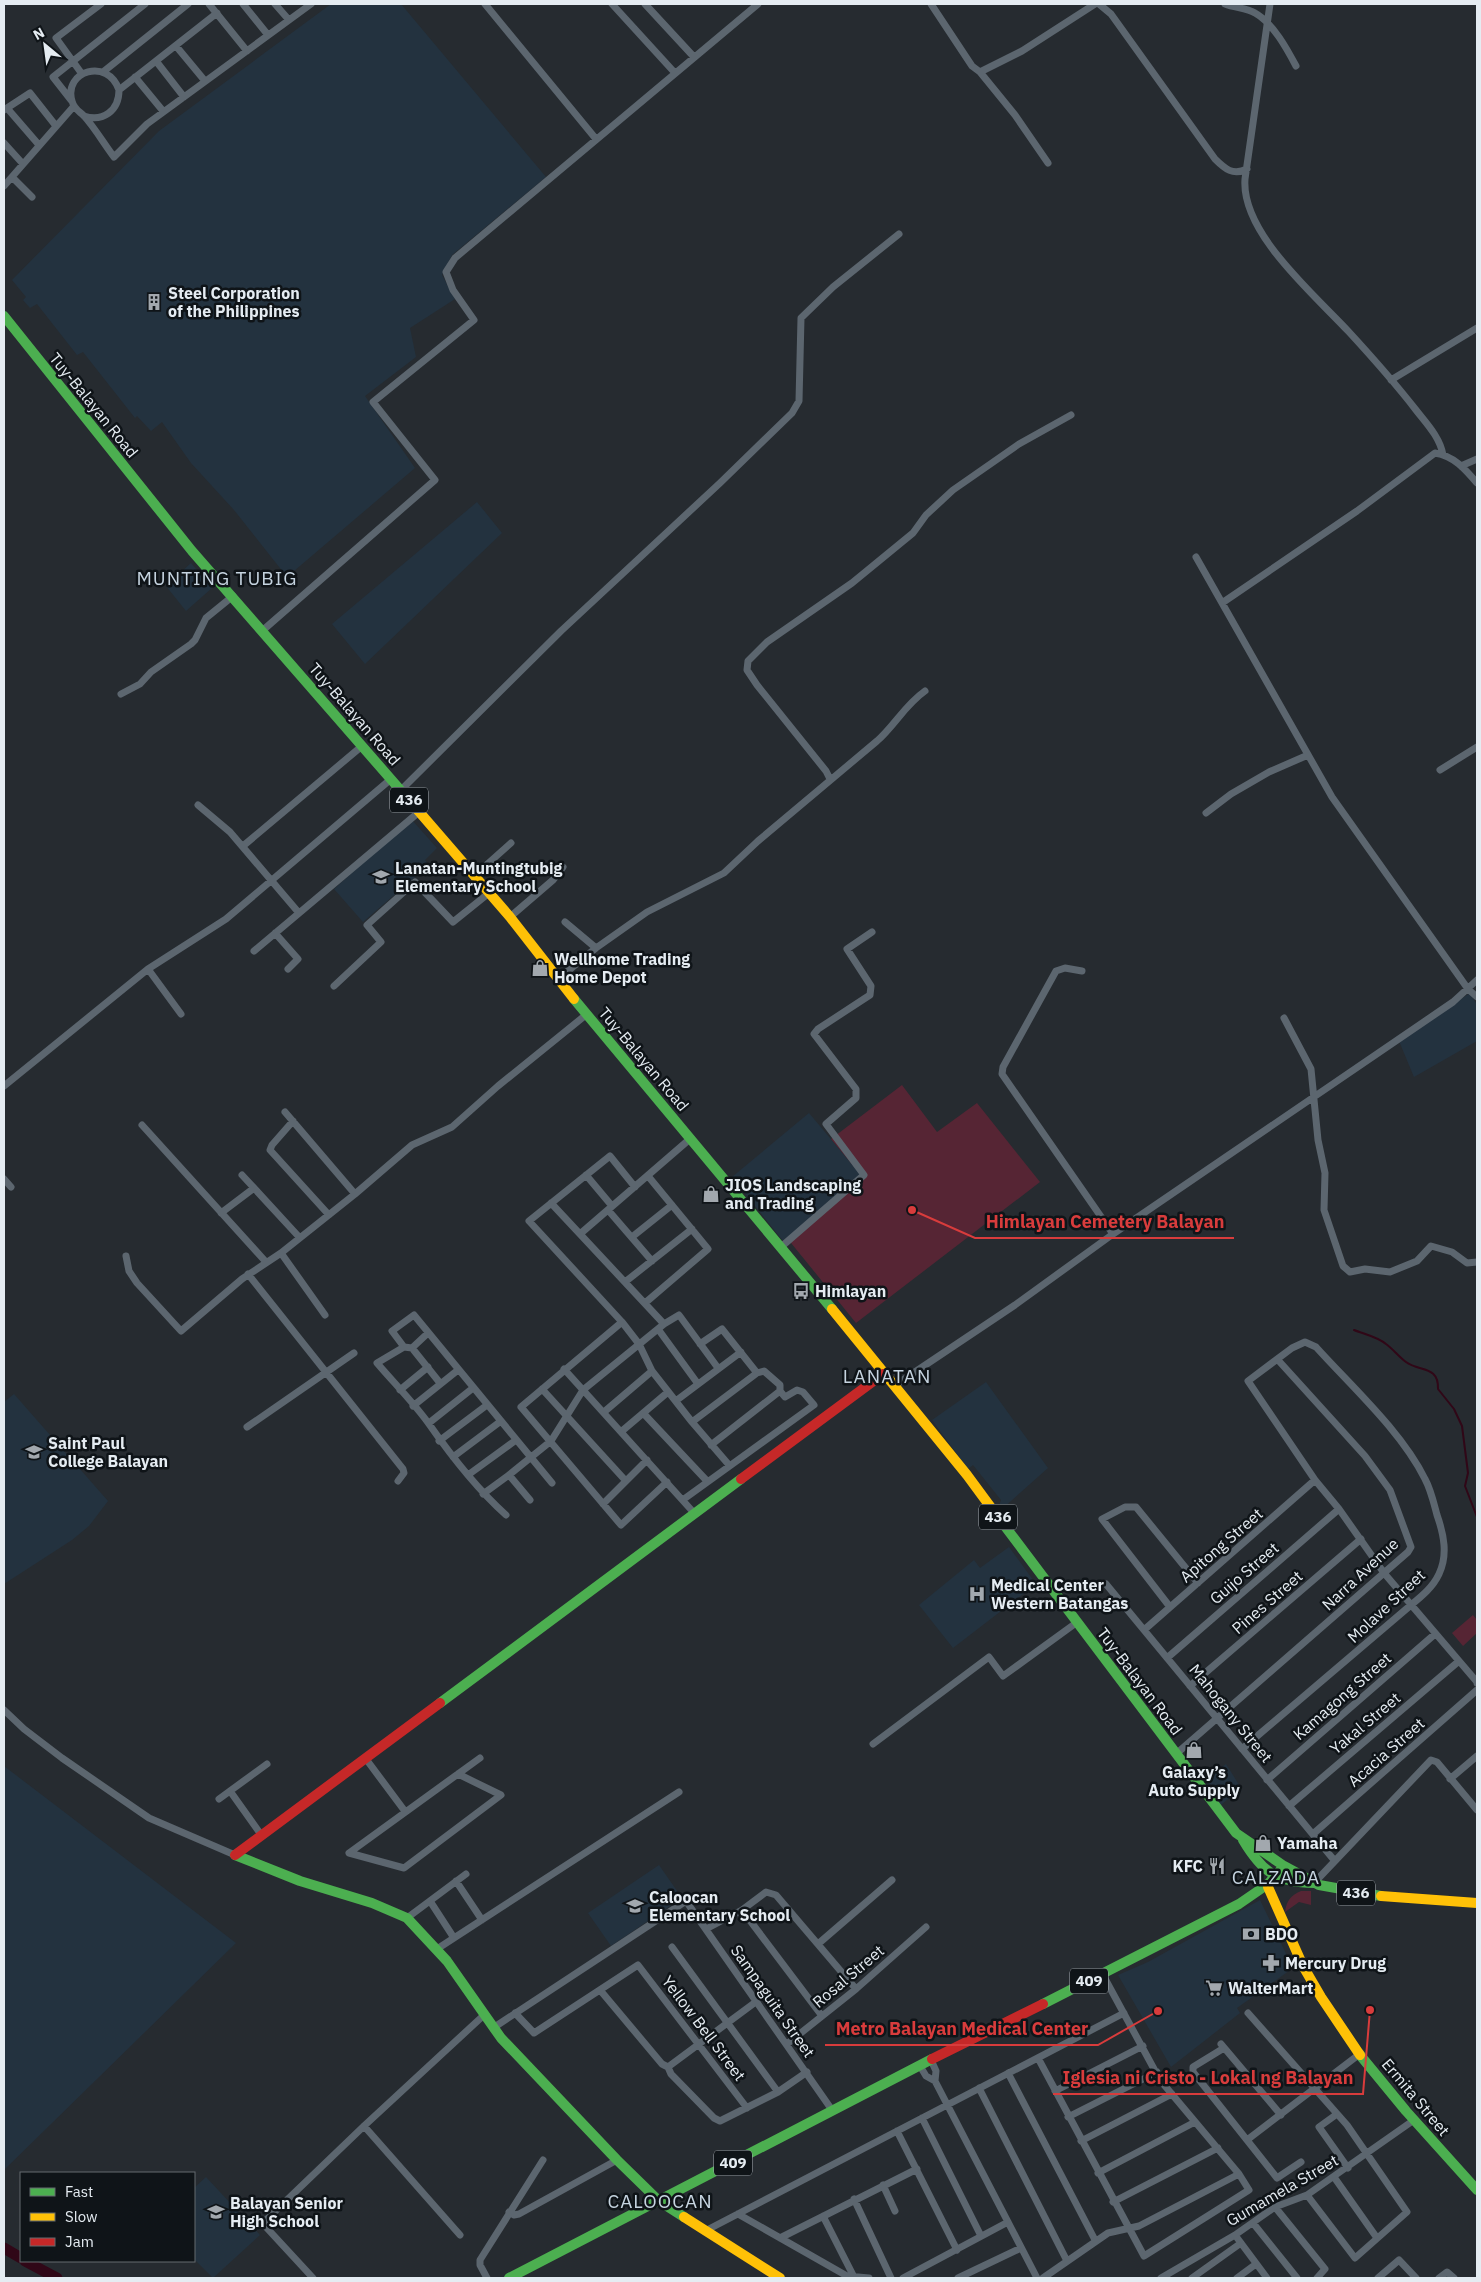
<svg xmlns="http://www.w3.org/2000/svg" width="1481" height="2282" font-family="'IBM Plex Sans',sans-serif">
  <style>
    .built { fill: #23323f }
    .green { fill: #562534 }
    .lines { fill: none; stroke-linecap: round; stroke-linejoin: round }
    .stream { stroke: #300717; stroke-width: 2 }
    .river { stroke: #300717; stroke-width: 11 }
    .street { stroke: #5c666f; stroke-width: 7 }
    .fast { stroke: #4caf50; stroke-width: 10 }
    .slow { stroke: #ffc107; stroke-width: 10 }
    .jam { stroke: #c62828; stroke-width: 10 }
    .labels { text-anchor: middle; stroke-width: 5; stroke-linejoin: round; paint-order: stroke }
    .shield { fill: #0f1418; stroke: #a5abb1; stroke-width: 1 }
    .shield-label { font-size: 15px; font-weight: bold; fill: #e5ecf2 }
    .poi-label { font-size: 16px; font-weight: bold; fill: #e5ecf2; stroke: #0f1418; text-anchor: start }
    .street-label { font-size: 16px; fill: #e5ecf2; stroke: #0f1418 }
    .quarter-label { font-size: 19px; letter-spacing: 1px; fill: #c6d4e0; stroke: #0f1418 }
    .leader { fill: none; stroke: #d83c3c; stroke-width: 2 }
    .callout-dot { fill: #d83c3c; stroke: #0f1418; stroke-width: 2 }
    .callout-label { font-size: 18px; text-anchor: middle; font-weight: bold; fill: #d83c3c; stroke: #0f1418; stroke-width: 5; stroke-linejoin: round; paint-order: stroke }
  </style>
  <rect width="100%" height="100%" fill="#262b30"/>
  <path class="built" d="M 331,4 L 401,4 L 546,177 L 452,255 L 442,275 L 455,299 L 410,328 L 416,357 L 365,396 L 415,468 L 287,577 L 234,510 L 191,463 L 162,422 L 151,431 L 137,416 L 135,418 L 83,352 L 77,355 L 37,304 L 30,308 L 23,300 L 26,297 L 12,280 L 159,131 Z
    M 477,502 L 502,533 L 365,664 L 332,624 Z
    M 191,563 L 212,588 L 186,611 L 166,586 Z
    M 411,819 L 437,848 L 425,860 L 429,865 L 363,922 L 334,889 Z
    M 1470,993 L 1477,1005 L 1477,1041 L 1414,1077 L 1399,1041 Z
    M 809,1113 L 861,1175 L 783,1241 L 732,1177 Z
    M 986,1382 L 1048,1468 L 1002,1509 L 999,1506 L 1001,1500 L 973,1465 L 968,1469 L 932,1420 Z
    M 14,1394 L 108,1501 L 89,1526 L 72,1540 L 4,1584 L 4,1402 Z
    M 1009,1547 L 1036,1584 L 953,1648 L 919,1605 L 974,1560 L 980,1568 Z
    M 1226,1764 L 1241,1788 L 1221,1805 L 1204,1780 Z
    M 4,1766 L 236,1943 L 4,2170 Z
    M 659,1865 L 682,1898 L 611,1946 L 588,1913 Z
    M 1260,1900 L 1293,1968 L 1237,2008 L 1240,2013 L 1171,2067 L 1118,1975 L 1148,1962 Z
    M 206,2177 L 260,2235 L 213,2278 L 194,2259 L 194,2188 Z"/>
  <path class="green" d="M 902,1085 L 937,1132 L 977,1103 L 1040,1182 L 856,1323 L 787,1238 L 861,1175 L 831,1139 Z
    M 1473,1615 L 1477,1620 L 1477,1633 L 1463,1646 L 1452,1633 Z
    M 1301,1891 L 1311,1891 L 1311,1905 L 1299,1902 L 1285,1912 C 1287,1900 1290,1896 1301,1891 Z"/>
  <g class="lines">
    <path class="stream" d="M 1354,1330 C 1364,1334 1378,1337 1386,1344 C 1393,1349 1399,1357 1406,1362 C 1419,1372 1439,1365 1438,1389 L 1454,1409 L 1462,1426 L 1468,1473 L 1465,1486 L 1477,1517"/>
    <path class="river" d="M 4,2248 L 21,2258
      M 25,2261 L 57,2278"/>
    <path class="street" d="M 209,4 L 247,51
      M 243,4 L 268,35
      M 275,4 L 289,20
      M 485,4 L 596,139
      M 612,4 L 675,73
      M 645,4 L 694,57
      M 931,4 L 972,66 L 980,72 L 1015,115 L 1048,163
      M 1099,4 L 1111,14 L 1215,159 C 1225,169 1233,176 1247,169
      M 1225,4 C 1235,8 1247,8 1255,13 C 1273,23 1287,49 1296,66
      M 1270,4 L 1245,179 C 1241,233 1314,294 1349,332 C 1372,357 1395,383 1416,410 C 1426,423 1440,437 1443,455
      M 176,46 L 205,81
      M 156,61 L 184,97
      M 103,72 L 188,4
      M 980,72 L 1022,51 L 1095,4
      M 82,74 L 56,38 L 101,4
      M 135,77 L 163,111
      M 119,90 L 217,13
      M 71,100 L 53,77 L 145,4
      M 7,108 L 39,145
      M 4,110 L 30,93 L 56,126
      M 84,116 C 103,122 119,111 119,90 C 108,57 63,71 72,101 C 74,109 79,111 84,116 C 95,128 104,144 114,157 L 147,124 L 311,4
      M 4,143 L 23,164
      M 12,177 L 32,197
      M 4,186 L 74,106
      M 1391,380 L 1477,328
      M 1461,466 L 1477,459
      M 1196,557 L 1332,797 L 1468,989 L 1477,997
      M 1222,603 L 1357,511 L 1435,453 C 1454,456 1465,469 1477,483
      M 262,631 L 435,480 L 373,402 L 474,320 L 453,290 L 446,272 L 455,258 L 758,4
      M 121,694 L 140,684 L 151,672 L 191,644 L 195,640 L 206,618 L 233,596
      M 1440,770 L 1477,747
      M 830,779 L 826,771 L 757,685 L 747,670 L 748,661 L 767,642 L 852,583 L 913,533 L 926,515 L 953,490 L 1019,444 L 1071,415
      M 401,790 L 561,631 L 720,483 L 792,413 L 799,401 L 801,318 L 833,287 L 899,234
      M 198,805 L 230,832 L 299,913
      M 1206,813 L 1231,794 L 1269,772 L 1308,755
      M 243,846 L 362,746
      M 474,876 L 511,843
      M 510,917 L 553,880 L 563,867
      M 565,922 L 596,948
      M 275,933 L 298,959 L 288,969
      M 254,951 L 419,812
      M 148,969 L 181,1014
      M 1082,971 L 1065,968 L 1056,971 L 1003,1067 L 1002,1074 L 1113,1234
      M 558,979 L 596,948 L 647,912 L 724,873 L 758,841 L 877,741 C 895,725 905,705 925,691
      M 334,986 L 381,942 L 367,925 L 415,882 L 453,922 L 489,893
      M 1284,1018 L 1311,1069 L 1318,1140 L 1325,1173 L 1324,1210 L 1343,1266 L 1350,1272 L 1365,1269 L 1390,1272 L 1417,1261 L 1431,1246 L 1452,1252 L 1467,1263 L 1477,1262
      M 4,1086 L 148,969 L 226,919 L 391,779
      M 285,1112 L 355,1194
      M 293,1121 L 272,1145 L 270,1150 L 329,1215
      M 142,1125 L 266,1262
      M 242,1175 L 300,1238
      M 586,1175 L 612,1206
      M 4,1179 L 11,1187
      M 635,1187 L 610,1156 L 529,1221 L 622,1322 L 639,1344 L 652,1371 L 692,1422 L 729,1465
      M 608,1210 L 652,1261
      M 221,1213 L 254,1188
      M 580,1234 L 691,1138
      M 632,1237 L 672,1205
      M 781,1247 L 864,1175 L 826,1124 L 856,1098 L 856,1089 L 814,1034 L 818,1029 L 870,995 L 871,986 L 847,949 L 872,932
      M 281,1253 L 325,1315
      M 126,1256 L 129,1271 L 137,1283 L 181,1331 L 242,1279 L 281,1253 L 355,1194 L 412,1145 L 452,1127 L 498,1086 L 587,1014
      M 248,1274 L 403,1469 L 404,1473 L 398,1481
      M 625,1282 L 692,1229
      M 645,1303 L 708,1249 L 648,1176
      M 622,1322 L 521,1407 L 621,1525 L 667,1482
      M 664,1324 L 679,1315 L 718,1368
      M 658,1329 L 698,1384
      M 700,1344 L 722,1329 L 757,1373
      M 404,1347 L 377,1363 C 394,1383 414,1403 429,1424 C 452,1457 476,1488 506,1515
      M 412,1348 L 428,1333
      M 564,1369 L 695,1514
      M 440,1383 L 412,1348 L 404,1347 L 392,1331 L 414,1315 L 552,1483
      M 894,1386 L 1015,1305 L 1113,1234 L 1453,1002 L 1477,980
      M 542,1389 L 625,1480
      M 400,1390 L 428,1367
      M 677,1400 L 741,1352
      M 413,1406 L 458,1370
      M 604,1412 L 652,1371
      M 644,1414 L 707,1481
      M 692,1422 L 757,1373 L 764,1371 L 780,1385 L 780,1391 L 711,1445
      M 429,1423 L 473,1388
      M 247,1427 L 354,1353
      M 622,1431 L 668,1392
      M 439,1441 L 487,1405
      M 453,1457 L 501,1421
      M 468,1475 L 516,1440
      M 509,1475 L 530,1500
      M 483,1494 L 509,1475 L 551,1441 L 583,1390 L 664,1324 L 551,1203
      M 684,1499 L 814,1405 L 803,1392 L 797,1390 L 785,1397 L 780,1391
      M 603,1504 L 647,1460
      M 1106,1584 L 1334,1860
      M 1170,1607 L 1102,1519 L 1125,1507 L 1136,1507 L 1198,1583
      M 1144,1630 L 1315,1480
      M 1167,1658 L 1339,1509
      M 1190,1686 L 1361,1539
      M 4,1710 L 24,1729 L 62,1758 L 149,1818 L 235,1855
      M 873,1744 L 989,1657 L 1003,1676 L 1076,1623
      M 1242,1749 L 1411,1605 C 1422,1596 1433,1587 1439,1574 C 1448,1555 1444,1535 1437,1515 C 1434,1504 1431,1490 1425,1479 C 1401,1431 1352,1387 1316,1347 L 1305,1342 L 1292,1348 L 1248,1381 L 1315,1480 L 1339,1509 L 1384,1573 L 1477,1682 L 1477,1683
      M 1176,1754 L 1408,1552 L 1411,1547 L 1390,1490 L 1365,1456 L 1278,1360
      M 366,1759 L 404,1810
      M 1450,1779 L 1477,1756
      M 1267,1780 L 1435,1634
      M 230,1791 L 262,1836
      M 219,1799 L 267,1764
      M 1289,1806 L 1459,1661
      M 1313,1834 L 1477,1690
      M 349,1853 L 404,1868 L 501,1795 L 458,1774
      M 349,1853 L 480,1758
      M 456,1881 L 482,1920
      M 1314,1883 L 1431,1760 L 1437,1762 L 1477,1810
      M 430,1901 L 454,1938
      M 742,1910 L 822,2016
      M 407,1918 L 466,1874
      M 706,1929 L 742,1910 L 766,1892 L 776,1895 L 856,1989
      M 818,1944 L 892,1880
      M 672,1947 L 778,2092
      M 437,1949 L 679,1792
      M 600,1990 L 662,2064 L 668,2067 L 671,2074 L 714,2118 L 720,2121 L 778,2092 L 807,2072
      M 515,2013 L 534,2033 L 638,1965 L 747,2108
      M 1248,2013 L 1347,2125 L 1407,2212 L 1355,2258 L 1307,2195
      M 493,2028 L 686,1901 L 832,2110
      M 787,2044 L 856,1989 L 926,1927
      M 1221,2044 L 1281,2115
      M 1224,2048 L 1193,2067 L 1193,2072 L 1277,2178 L 1301,2162
      M 1038,2058 L 1144,2256 L 1249,2190 L 1239,2174 L 1160,2080 L 1103,1975
      M 931,2060 L 936,2071 L 935,2081 L 1037,2278
      M 920,2066 L 926,2076 L 935,2081
      M 668,2067 L 757,2001
      M 1008,2073 L 1095,2240
      M 979,2088 L 1067,2261
      M 1055,2091 L 1143,2046
      M 1337,2114 L 1319,2127 L 1348,2168
      M 1068,2117 L 1157,2072
      M 922,2118 L 981,2236
      M 364,2126 L 460,2235
      M 897,2131 L 957,2250
      M 1247,2140 L 1361,2053
      M 1081,2141 L 1172,2094
      M 1098,2173 L 1195,2122
      M 1334,2177 L 1377,2238
      M 883,2185 L 895,2211
      M 854,2199 L 891,2278
      M 1113,2202 L 1218,2148
      M 1275,2207 L 1325,2269 L 1317,2278
      M 509,2212 L 514,2215 L 519,2214 L 617,2160
      M 738,2214 L 847,2276 L 869,2278
      M 823,2216 L 854,2277
      M 1253,2223 L 1297,2278
      M 707,2230 L 1124,2013
      M 1235,2235 L 1267,2278
      M 780,2238 L 917,2169
      M 313,2278 L 265,2226 L 265,2221 L 364,2126 L 484,2015
      M 487,2278 L 480,2265 L 480,2260 L 543,2160
      M 903,2278 L 1008,2222
      M 958,2278 L 1021,2248
      M 1043,2278 L 1108,2233 L 1139,2226 L 1239,2174
      M 1161,2278 L 1235,2235 L 1275,2207 L 1307,2195 L 1414,2120
      M 1192,2278 L 1241,2243
      M 1237,2278 L 1256,2264
      M 1378,2278 L 1399,2260 L 1416,2278
      M 1439,2278 L 1447,2272 L 1454,2278"/>
    <path class="fast" d="M 4,316 L 192,551 L 409,800
      M 574,999 L 832,1309
      M 995,1513 L 1236,1833 L 1284,1866 L 1319,1885 L 1381,1896
      M 440,1703 L 741,1479
      M 1243,1840 C 1262,1872 1276,1882 1314,1883
      M 235,1855 L 300,1881 L 372,1903 L 407,1918 L 447,1961 L 501,2038 L 617,2160 L 659,2201 L 684,2217
      M 1043,2004 L 1239,1904 L 1268,1884 L 1284,1866
      M 1360,2055 L 1406,2111 L 1477,2190
      M 509,2278 L 932,2059"/>
    <path class="slow" d="M 409,800 L 510,917 L 574,999
      M 832,1309 L 967,1475 L 995,1513
      M 1268,1887 L 1303,1966 L 1321,1997 L 1360,2055
      M 1381,1896 L 1477,1903
      M 684,2217 L 780,2278"/>
    <path class="jam" d="M 741,1479 L 883,1374
      M 235,1855 L 440,1703
      M 932,2059 L 1043,2004"/>
  </g>
  <defs>
    <g id="building-bare" transform="scale(1.35)"><path d="M-4-6H4V6H1V3H-1V6H-4ZM-2.5-4.3h1.7v1.8h-1.7ZM.8-4.3h1.7v1.8H.8ZM-2.5-1h1.7V.8h-1.7ZM.8-1h1.7V.8H.8Z" fill="#a2a8ae" stroke="#0f1418" stroke-width="2.5" paint-order="stroke"/></g>
    <g id="school-bare" transform="scale(1.35)"><path d="M0-5L7-2L0 1L-7-2ZM-4 1L0 2.5L4 1V4Q0 6-4 4Z" fill="#a2a8ae" stroke="#0f1418" stroke-width="2.5" paint-order="stroke"/></g>
    <g id="shop-bare" transform="scale(1.35)"><path d="M-5-2.5h2.3a2.7 3.5 0 0 1 5.4 0H5L5.5 6h-11ZM-1.5-2.5h3a1.5 2.3 0 0 0-3 0Z" fill="#a2a8ae" stroke="#0f1418" stroke-width="2.5" paint-order="stroke"/></g>
    <g id="bus-bare" transform="scale(1.35)"><path d="M-5-6H5V4H4V6H2V4H-2V6H-4V4H-5ZM-3.5-4V0h7V-4ZM-3.5 1.2v1.5H-2V1.2ZM2 1.2v1.5H3.5V1.2Z" fill="#a2a8ae" stroke="#0f1418" stroke-width="2.5" paint-order="stroke"/></g>
    <g id="university-bare" transform="scale(1.35)"><path d="M0-5L7-2L0 1L-7-2ZM-4 1L0 2.5L4 1V4Q0 6-4 4Z" fill="#a2a8ae" stroke="#0f1418" stroke-width="2.5" paint-order="stroke"/></g>
    <g id="hospital-bare" transform="scale(1.35)"><path d="M-5-5h3v3.5h4V-5h3V5h-3V1.5h-4V5h-3Z" fill="#a2a8ae" stroke="#0f1418" stroke-width="2.5" paint-order="stroke"/></g>
    <g id="restaurant-bare" transform="scale(1.35)"><path d="M-5-6h1v4h1v-4h1v4h1v-4h1v5L-1.5 .5V6h-2V.5L-5-1ZM5-6V6H3V1.5H1.5Q1.5-4 5-6Z" fill="#a2a8ae" stroke="#0f1418" stroke-width="2.5" paint-order="stroke"/></g>
    <g id="bank-bare" transform="scale(1.35)"><path d="M-6-4H6V4H-6ZM0-2.3a2.3 2.3 0 1 0 0 4.6a2.3 2.3 0 1 0 0-4.6Z" fill="#a2a8ae" stroke="#0f1418" stroke-width="2.5" paint-order="stroke"/></g>
    <g id="pharmacy-bare" transform="scale(1.35)"><path d="M-2-6h4v4h4v4h-4v4h-4v-4h-4v-4h4Z" fill="#a2a8ae" stroke="#0f1418" stroke-width="2.5" paint-order="stroke"/></g>
    <g id="supermarket-bare" transform="scale(1.35)"><path d="M-6-5.5h2.5l.6 2H6L4.5 2H-2.5L-4.4-4H-6ZM-1.5 3.2a1.3 1.3 0 1 0 .1 0ZM3 3.2a1.3 1.3 0 1 0 .1 0Z" fill="#a2a8ae" stroke="#0f1418" stroke-width="2.5" paint-order="stroke"/></g>
  </defs>
  <g fill-rule="evenodd">
    <use href="#building-bare" x="154" y="302"/>
    <use href="#school-bare" x="381" y="877"/>
    <use href="#shop-bare" x="540" y="968"/>
    <use href="#shop-bare" x="711" y="1194"/>
    <use href="#bus-bare" x="801" y="1291"/>
    <use href="#university-bare" x="34" y="1452"/>
    <use href="#hospital-bare" x="977" y="1594"/>
    <use href="#shop-bare" x="1194" y="1750"/>
    <use href="#shop-bare" x="1263" y="1843"/>
    <use href="#restaurant-bare" x="1217" y="1866"/>
    <use href="#school-bare" x="635" y="1906"/>
    <use href="#bank-bare" x="1251" y="1934"/>
    <use href="#pharmacy-bare" x="1271" y="1963"/>
    <use href="#supermarket-bare" x="1214" y="1988"/>
    <use href="#school-bare" x="216" y="2212"/>
  </g>
  <g class="labels">
    <g class="shield">
      <rect x="390" y="787.5" width="38" height="25" rx="4"/>
      <rect x="979" y="1504.5" width="38" height="25" rx="4"/>
      <rect x="1337" y="1880.5" width="38" height="25" rx="4"/>
      <rect x="1070" y="1968.5" width="38" height="25" rx="4"/>
      <rect x="714" y="2150.5" width="38" height="25" rx="4"/>
    </g>
    <g class="shield-label">
      <text x="409" y="805">436</text>
      <text x="998" y="1522">436</text>
      <text x="1356" y="1898">436</text>
      <text x="1089" y="1986">409</text>
      <text x="733" y="2168">409</text>
    </g>
    <g class="poi-label">
      <text x="168" y="299">Steel Corporation<tspan x="168" dy="18">of the Philippines</tspan></text>
      <text x="395" y="874">Lanatan-Muntingtubig<tspan x="395" dy="18">Elementary School</tspan></text>
      <text x="554" y="965">Wellhome Trading<tspan x="554" dy="18">Home Depot</tspan></text>
      <text x="725" y="1191">JIOS Landscaping<tspan x="725" dy="18">and Trading</tspan></text>
      <text x="815" y="1297">Himlayan</text>
      <text x="48" y="1449">Saint Paul<tspan x="48" dy="18">College Balayan</tspan></text>
      <text x="991" y="1591">Medical Center<tspan x="991" dy="18">Western Batangas</tspan></text>
      <text x="1194" y="1778" text-anchor="middle">Galaxy’s<tspan x="1194" dy="18">Auto Supply</tspan></text>
      <text x="1277" y="1849">Yamaha</text>
      <text x="1203" y="1872" text-anchor="end">KFC</text>
      <text x="649" y="1903">Caloocan<tspan x="649" dy="18">Elementary School</tspan></text>
      <text x="1265" y="1940">BDO</text>
      <text x="1285" y="1969">Mercury Drug</text>
      <text x="1228" y="1994">WalterMart</text>
      <text x="230" y="2209">Balayan Senior<tspan x="230" dy="18">High School</tspan></text>
    </g>
    <g class="street-label">
      <text transform="translate(94 405) rotate(51)" y="6">Tuy-Balayan Road</text>
      <text transform="translate(355 714) rotate(49)" y="6">Tuy-Balayan Road</text>
      <text transform="translate(644 1059) rotate(50)" y="6">Tuy-Balayan Road</text>
      <text transform="translate(1221 1545) rotate(-41)" y="6">Apitong Street</text>
      <text transform="translate(1244 1573) rotate(-41)" y="6">Guijo Street</text>
      <text transform="translate(1360 1574) rotate(-43)" y="6">Narra Avenue</text>
      <text transform="translate(1267 1602) rotate(-41)" y="6">Pines Street</text>
      <text transform="translate(1386 1606) rotate(-43)" y="6">Molave Street</text>
      <text transform="translate(1140 1681) rotate(53)" y="6">Tuy-Balayan Road</text>
      <text transform="translate(1342 1696) rotate(-41)" y="6">Kamagong Street</text>
      <text transform="translate(1231 1713) rotate(51)" y="6">Mahogany Street</text>
      <text transform="translate(1365 1723) rotate(-40)" y="6">Yakal Street</text>
      <text transform="translate(1386 1752) rotate(-41)" y="6">Acacia Street</text>
      <text transform="translate(848 1976) rotate(-40)" y="6">Rosal Street</text>
      <text transform="translate(773 2001) rotate(55)" y="6">Sampaguita Street</text>
      <text transform="translate(704 2028) rotate(53)" y="6">Yellow Bell Street</text>
      <text transform="translate(1416 2097) rotate(50)" y="6">Ermita Street</text>
      <text transform="translate(1282 2190) rotate(-30)" y="6">Gumamela Street</text>
    </g>
    <g class="quarter-label">
      <text x="217" y="585">MUNTING TUBIG</text>
      <text x="887" y="1383">LANATAN</text>
      <text x="1276" y="1884">CALZADA</text>
      <text x="660" y="2208">CALOOCAN</text>
    </g>
  </g>
  <path class="leader" d="M912 1210L975 1238H1234M1158 2011L1098 2045H825M1370 2010L1363 2094H1053"/>
  <g class="callout-dot">
    <circle cx="912" cy="1210" r="5"/>
    <circle cx="1158" cy="2011" r="5"/>
    <circle cx="1370" cy="2010" r="5"/>
  </g>
  <g class="callout-label">
    <text x="1105" y="1228">Himlayan Cemetery Balayan</text>
    <text x="962" y="2035">Metro Balayan Medical Center</text>
    <text x="1208" y="2084">Iglesia ni Cristo - Lokal ng Balayan</text>
  </g>
  <rect width="1481" height="2282" fill="none" stroke="#e5ecf2" stroke-width="10"/>
  <rect x="20" y="2172" width="175" height="90" fill="#0f1418" stroke="#656a6f"/>
  <rect x="30" y="2188" width="25" height="8" fill="#4caf50" stroke="#656a6f"/>
  <text x="65" y="2197" font-size="15" fill="#e5ecf2">Fast</text>
  <rect x="30" y="2213" width="25" height="8" fill="#ffc107" stroke="#656a6f"/>
  <text x="65" y="2222" font-size="15" fill="#e5ecf2">Slow</text>
  <rect x="30" y="2238" width="25" height="8" fill="#c62828" stroke="#656a6f"/>
  <text x="65" y="2247" font-size="15" fill="#e5ecf2">Jam</text>
  <g transform="translate(45 45) rotate(331)" stroke="#0f1418" stroke-width="4" paint-order="stroke">
  <path d="M0-4L9 19L0 12L-9 19Z" fill="#e5ecf2"/>
  <text y="-8" font-size="14" font-weight="bold" text-anchor="middle" fill="#e5ecf2">N</text>
  </g>
</svg>
